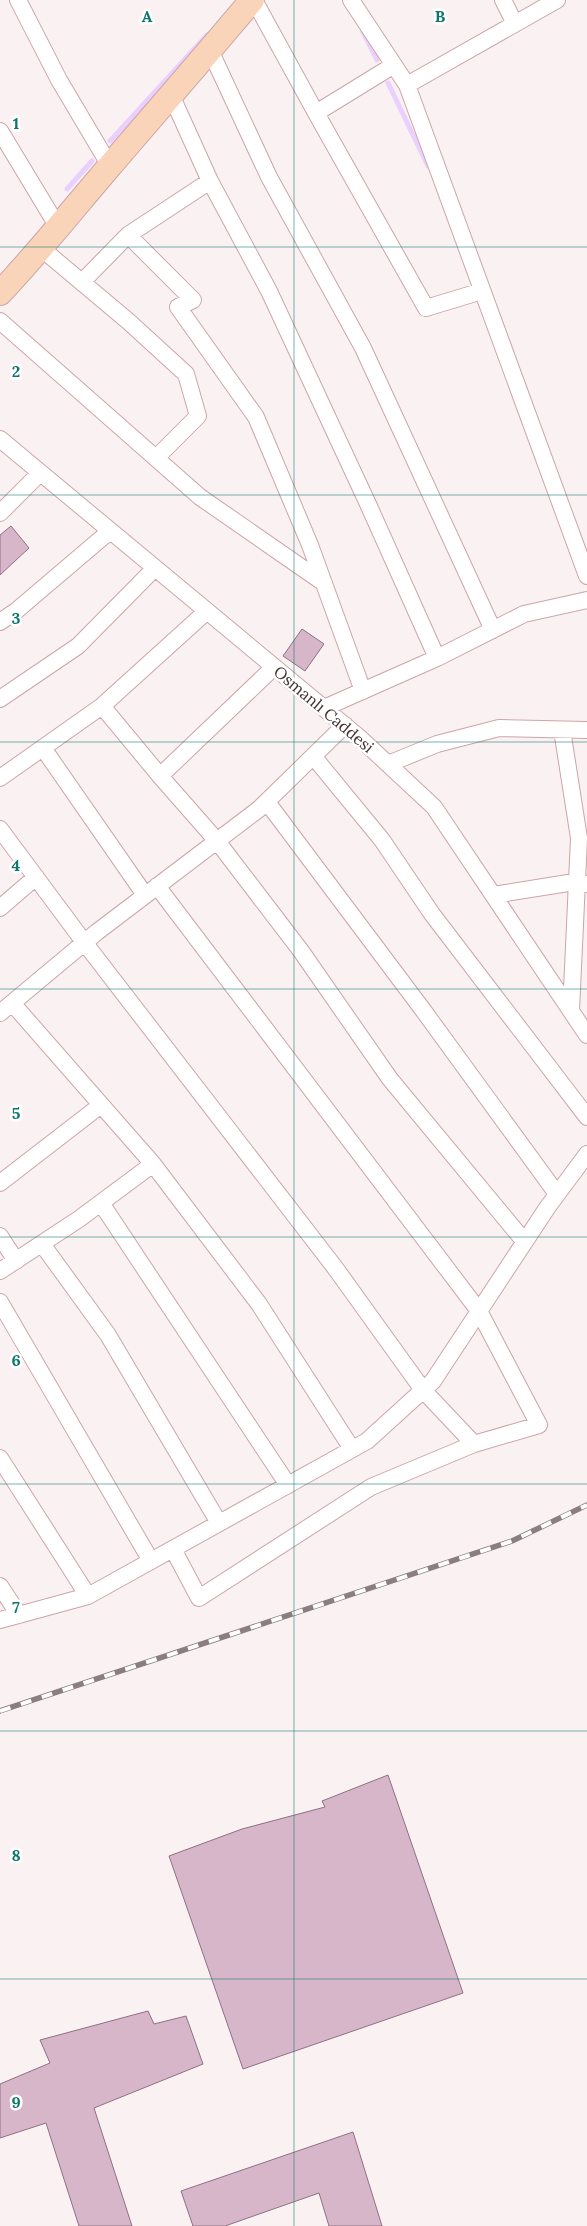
<svg xmlns="http://www.w3.org/2000/svg" width="587" height="2226" font-family="Lora,serif">
  <style>
    .lines { fill: none; stroke-linecap: round; stroke-linejoin: round }
    .stream { stroke: #e9d0fe; stroke-width: 5 }
    .building { fill: #d7b6c9; stroke: #8f7082 }
    .street-casing { stroke: #cca5a7; stroke-width: 18 }
    .secondary-casing { stroke: #cca5a7; stroke-width: 26 }
    .street { stroke: #fff; stroke-width: 16 }
    .secondary { stroke: #f9d4b9; stroke-width: 24 }
    .rail-casing { stroke: #8b7e7f; stroke-width: 5.5 }
    .rail { stroke: #fff; stroke-width: 4; stroke-dasharray: 11; stroke-linecap: butt }
    .grid { fill: none; stroke: #0f766e; stroke-width: 1; stroke-opacity: 0.55 }
    .labels { text-anchor: middle; stroke-width: 5; stroke-linejoin: round; paint-order: stroke }
    .street-label { font-size: 16px; fill: #423233; stroke: #fff }
    .grid-label { font-size: 16px; text-anchor: middle; font-weight: bold; fill: #0f766e; stroke: #fff; stroke-width: 5; stroke-linejoin: round; paint-order: stroke }
  </style>
  <rect width="100%" height="100%" fill="#faf2f2"/>
  <g class="lines">
    <path class="stream" d="M 363,32 L 377,60
      M 388,83 L 428,166
      M 110,141 L 207,35
      M 67,189 L 92,161"/>
  </g>
  <path class="building" d="M 11,526 L 29,548 L 0,575 L 0,535 Z
    M 302,629 L 324,644 L 305,671 L 283,656 Z
    M 388,1775 L 463,1993 L 243,2069 L 169,1856 L 242,1829 L 325,1807 L 322,1801 Z
    M 148,2011 L 154,2024 L 186,2016 L 203,2064 L 94,2108 L 132,2226 L 79,2226 L 46,2123 L 0,2138 L 0,2084 L 50,2063 L 40,2040 Z
    M 353,2132 L 382,2226 L 329,2226 L 319,2193 L 225,2226 L 193,2226 L 181,2191 Z"/>
  <g class="lines">
    <g class="street-casing">
      <path id="street" d="M 18,0 L 59,80 L 110,166
        M 254,0 L 316,113
        M 351,0 L 407,85 L 587,576
        M 503,0 L 515,24
        M 210,50 L 269,177 L 363,348 L 493,630
        M 394,65 L 316,113 L 426,308 L 482,291
        M 407,85 L 557,0
        M 172,97 L 210,181 L 269,291 L 368,504 L 437,658
        M 0,131 L 58,227
        M 128,235 L 193,300 L 178,307 L 256,417 L 310,545 L 363,691
        M 41,248 L 128,321 L 186,374 L 198,416 L 156,458
        M 82,282 L 128,235 L 210,181
        M 0,321 L 200,497 L 324,583
        M 0,439 L 361,739 L 434,807 L 587,1035
        M 0,513 L 40,473
        M 0,622 L 16,611 L 110,531
        M 0,699 L 78,646 L 155,568
        M 102,706 L 160,776 L 217,841 L 301,951 L 390,1079 L 524,1241
        M 324,708 L 437,658 L 524,614 L 587,600
        M 562,730 L 579,838 L 571,1011
        M 43,748 L 145,895
        M 313,756 L 382,840 L 432,914 L 587,1117
        M 388,764 L 437,744 L 499,728 L 587,730
        M 160,776 L 274,667
        M 0,778 L 102,706 L 207,611
        M 267,802 L 423,1010 L 557,1194
        M 0,829 L 84,942 L 336,1269 L 423,1390 L 474,1444
        M 157,886 L 479,1311 L 539,1425 L 474,1444 L 371,1487 L 199,1598 L 173,1549
        M 493,895 L 568,883 L 587,884
        M 0,908 L 36,877
        M 12,1003 L 153,1164 L 259,1304 L 352,1449
        M 0,1013 L 97,932 L 259,809 L 345,725
        M 0,1183 L 101,1105
        M 101,1203 L 288,1485
        M 0,1236 L 16,1261
        M 42,1244 L 108,1335 L 219,1523
        M 0,1271 L 79,1219 L 153,1164
        M 0,1302 L 151,1561
        M 0,1458 L 88,1596
        M 0,1586 L 19,1615
        M 0,1620 L 88,1596 L 367,1441 L 433,1381 L 547,1208 L 587,1154"/>
    </g>
    <g class="secondary-casing">
      <path id="secondary" d="M 0,293 C 38,253 73,209 109,167 C 157,111 205,56 252,0"/>
    </g>
    <use href="#street" class="street"/>
    <use href="#secondary" class="secondary"/>
    <g class="rail-casing">
      <path id="rail" d="M 0,1711 L 512,1541 L 587,1505"/>
    </g>
    <use href="#rail" class="rail"/>
  </g>
  <path class="grid" d="M 294,0 L 294,2226M 0,247 L 587,247M 0,495 L 587,495M 0,742 L 587,742M 0,989 L 587,989M 0,1237 L 587,1237M 0,1484 L 587,1484M 0,1731 L 587,1731M 0,1979 L 587,1979"/>
  <g class="labels">
    <g class="street-label">
      <text transform="translate(324 709) rotate(40)" y="6">Osmanlı Caddesi</text>
    </g>
  </g>
  <g class="grid-label">
    <text x="147" y="22">A</text>
    <text x="440" y="22">B</text>
    <text x="16" y="129">1</text>
    <text x="16" y="377">2</text>
    <text x="16" y="624">3</text>
    <text x="16" y="871">4</text>
    <text x="16" y="1119">5</text>
    <text x="16" y="1366">6</text>
    <text x="16" y="1613">7</text>
    <text x="16" y="1861">8</text>
    <text x="16" y="2108">9</text>
  </g>
</svg>
